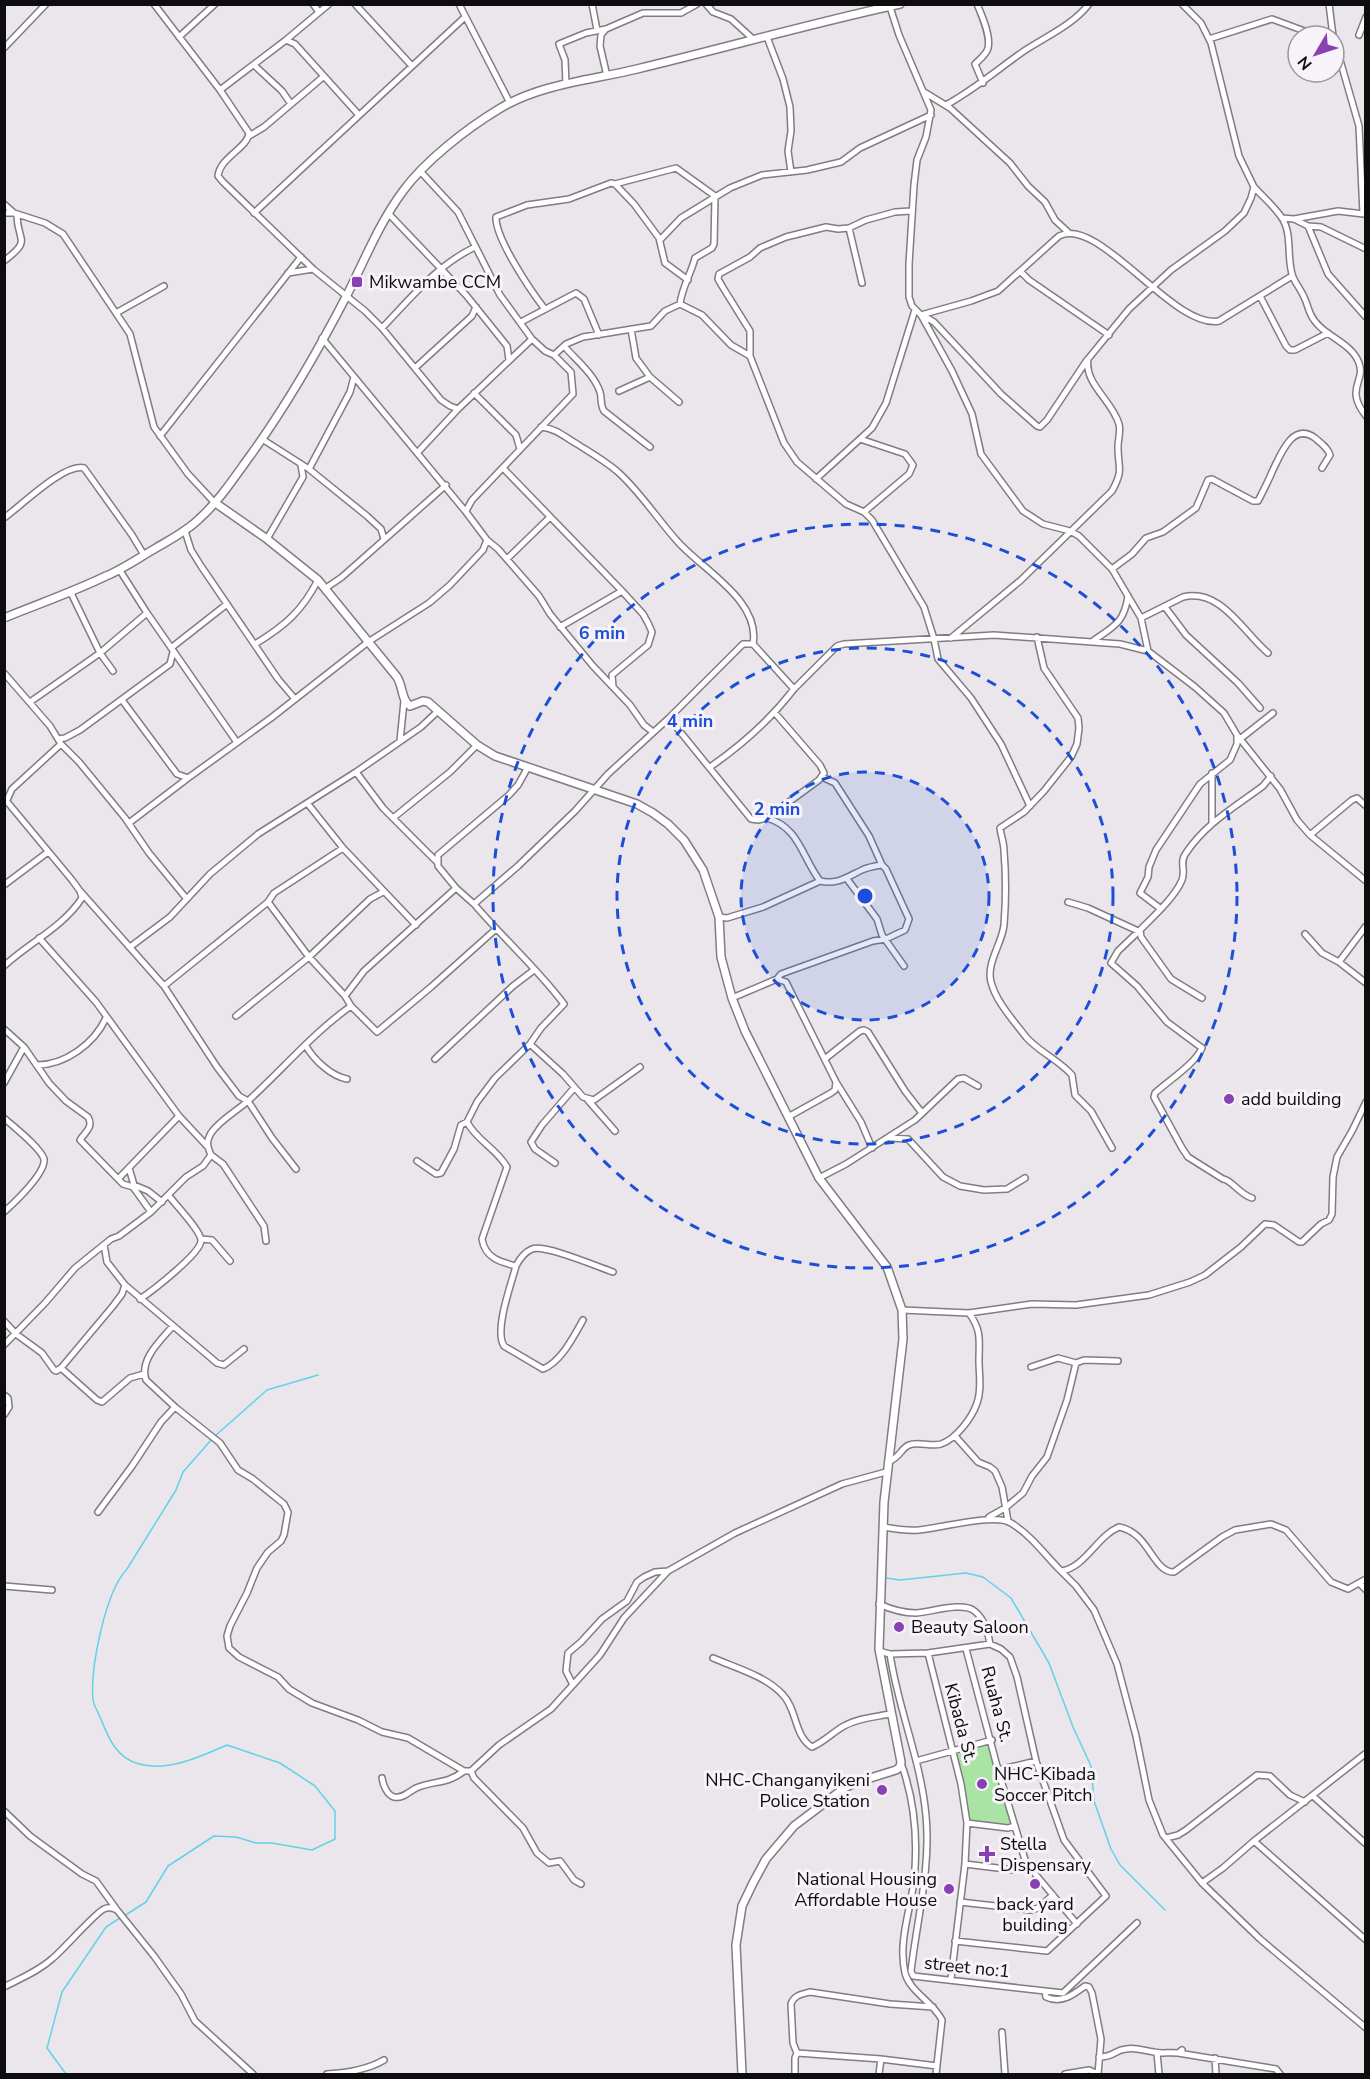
<svg xmlns="http://www.w3.org/2000/svg" width="1370" height="2079" font-family="'Nunito Sans',sans-serif">
  <style>
    .green { fill: #a9e4a4 }
    .lines { fill: none; stroke-linecap: round; stroke-linejoin: round }
    .stream { stroke: #60d3e6; stroke-width: 1.5 }
    .street-casing { stroke: #807c81; stroke-width: 8 }
    .secondary-casing { stroke: #807c81; stroke-width: 10 }
    .street { stroke: #fff; stroke-width: 5 }
    .secondary { stroke: #fff; stroke-width: 7 }
    .ring { fill: none; stroke: #1d4ed8; stroke-width: 3; stroke-dasharray: 10 8 }
    .poi-dot { fill: #8841b3; stroke: #f8f3f9; stroke-width: 2 }
    .labels { text-anchor: middle; stroke-width: 6; stroke-linejoin: round; paint-order: stroke }
    .poi-label { font-size: 18px; fill: #0d0c0e; stroke: #f8f3f9; text-anchor: start }
    .street-label { font-size: 18px; fill: #0d0c0e; stroke: #f8f3f9 }
    .centre { fill: #1d4ed8; stroke: #f8f3f9; stroke-width: 3 }
    .ring-label { font-size: 18px; text-anchor: middle; font-weight: bold; fill: #1d4ed8; stroke: #f8f3f9; stroke-width: 6; stroke-linejoin: round; paint-order: stroke }
  </style>
  <rect width="100%" height="100%" fill="#eae6ec"/>
  <path class="green" d="M 984,1745 L 990,1748 L 1011,1825 L 969,1820 L 957,1754 L 961,1751 Z"/>
  <g class="lines">
    <path class="stream" d="M 215,1436 L 267,1390 L 318,1375
      M 886,1578 L 900,1580 L 966,1573 L 983,1577 L 1011,1598 L 1049,1663 L 1073,1727 L 1091,1766 L 1094,1801 L 1111,1849 L 1120,1865 L 1165,1910
      M 124,1916 L 146,1902 L 168,1866 L 214,1836 L 236,1837 L 256,1843 L 272,1843 L 312,1850 L 335,1839 L 335,1811 L 315,1786 L 280,1763 L 227,1745 C 202,1756 168,1772 139,1764 C 116,1758 108,1737 100,1717 C 98,1712 94,1706 93,1700 C 90,1669 105,1592 127,1569 L 176,1490 L 183,1472 L 212,1439
      M 66,2074 L 47,2048 L 62,1992 L 106,1927 L 120,1918"/>
    <g class="street-casing">
      <path id="street" d="M 154,4 L 220,90 L 249,133 C 248,148 220,157 218,176 L 223,182 L 313,269 L 365,311 L 382,328 L 441,400 L 450,406 L 458,409
        M 313,4 L 319,12
        M 355,4 L 412,66
        M 459,4 L 510,103
        M 592,4 L 597,30
        M 706,4 L 713,12 L 731,19 L 753,39
        M 977,4 C 982,16 991,36 988,48 C 987,54 979,60 975,64 L 983,83
        M 1329,4 L 1333,36
        M 890,7 L 899,35 L 931,110 L 926,137 L 917,160 L 914,185 L 909,264 L 909,297 L 912,306 L 921,315 L 952,371 L 972,414 L 981,454 L 1023,511 L 1043,524 L 1070,531 L 1079,536 L 1112,569 L 1141,618 L 1148,651 L 1195,687 L 1224,713 L 1237,735 L 1280,789 L 1297,820 L 1310,835 L 1366,881
        M 1359,35 L 1366,17
        M 179,37 L 215,4
        M 767,37 L 783,79 L 790,107 L 791,131 L 788,151 L 791,172
        M 1209,39 L 1272,19 L 1318,36
        M 1334,39 L 1359,126 L 1363,214
        M 286,40 L 295,44 L 358,114
        M 4,48 L 46,4
        M 254,65 L 282,91 L 291,104
        M 607,76 L 600,46 L 601,35 L 606,29 L 643,13 L 681,13 L 697,4
        M 566,84 L 565,60 L 559,44 L 586,33 L 606,29
        M 220,90 L 286,40 L 329,4
        M 924,92 L 950,108 L 1010,163 L 1028,186 L 1045,202 L 1055,220 L 1069,233
        M 946,105 C 975,89 998,69 1024,51 C 1045,37 1073,25 1089,4
        M 249,136 L 264,127 L 323,77
        M 420,171 L 458,212 L 500,295 L 532,339 L 545,351 L 554,355 L 566,344 L 583,337 L 651,326 L 665,311 L 680,304 L 702,315 L 731,345 L 750,356 L 784,443 L 797,462 L 846,504 L 864,512 L 872,520 L 924,607 L 934,639 L 938,659 L 971,698 L 1001,744 L 1030,806
        M 615,184 L 676,168 L 715,196 L 714,244 L 712,248 L 695,258 C 691,274 682,287 680,304
        M 1254,187 C 1263,197 1275,207 1282,218 C 1293,235 1286,259 1293,277 C 1296,284 1301,290 1304,297 C 1307,303 1308,309 1311,315 C 1321,336 1351,341 1359,363 C 1366,382 1344,388 1366,416
        M 4,204 L 14,213 L 45,223 L 63,234 L 130,334 L 154,427 L 188,474 L 214,502
        M 4,213 L 14,213
        M 254,213 L 465,17
        M 388,213 L 466,295 L 507,346 L 509,360
        M 1282,218 L 1294,219 L 1308,226 L 1328,274 L 1366,317
        M 1294,219 L 1338,211 L 1364,214
        M 1308,226 L 1321,227 L 1366,249
        M 849,228 L 862,283
        M 660,240 L 681,218 L 730,188 L 762,175 L 807,170 L 841,162 L 860,148 L 931,115
        M 4,261 C 33,239 17,242 17,215
        M 1020,271 L 1029,280 L 1109,335
        M 288,273 L 313,269
        M 1260,296 L 1286,346 L 1290,350 L 1295,350 L 1328,333
        M 544,308 C 531,291 495,238 496,217 L 527,205 L 569,199 L 611,183 L 615,184 L 634,204 L 659,238 L 665,263 L 688,280
        M 116,313 L 164,286
        M 921,315 L 971,301 L 998,291 L 1059,236 C 1099,215 1174,330 1219,321 L 1292,276
        M 922,315 L 934,322 L 1001,394 L 1037,426 L 1040,427 L 1047,420 L 1087,360
        M 521,322 L 576,293 L 584,299 L 599,335
        M 382,328 C 411,298 437,265 475,247
        M 631,329 L 636,358 L 650,377 L 679,402
        M 564,346 C 576,360 594,374 600,392 C 602,398 600,405 604,411 L 650,447
        M 750,356 L 750,331 L 722,286 L 718,279 L 719,274 L 750,257 L 760,248 L 786,237 L 826,227 L 838,229 L 849,228 L 866,220 L 895,212 L 911,211
        M 415,368 L 472,316 L 476,307
        M 619,391 L 650,377
        M 474,393 L 516,435 L 520,449
        M 541,427 C 555,428 565,437 577,444 C 591,453 607,462 619,473 C 641,493 658,520 678,542 C 703,570 761,601 753,644
        M 160,436 L 301,257
        M 262,439 L 309,469 L 367,516 L 381,529 L 384,539
        M 860,439 L 905,454 L 913,465 L 909,474 L 864,512
        M 418,452 L 458,409 L 532,339
        M 503,468 L 622,591 L 643,614 L 648,623 L 652,632 L 648,645 L 612,675 L 613,687
        M 309,469 L 350,392 L 354,377
        M 816,479 L 872,428 L 886,403 L 915,310
        M 466,511 L 472,500 L 573,394 L 571,372 L 554,355
        M 4,518 C 21,506 64,463 84,468 L 132,535 L 144,555
        M 185,531 L 191,550 L 201,566 L 278,679 L 295,699
        M 267,539 L 303,477 L 301,465
        M 487,540 L 498,549 L 539,596 L 550,614 L 593,666 L 630,705 L 644,725 L 653,732
        M 507,559 L 550,517
        M 119,569 L 147,613 L 236,741
        M 1112,569 L 1132,554 L 1146,538 L 1163,532 L 1196,508 L 1208,480 L 1212,479 L 1253,501 L 1258,501 C 1263,491 1268,482 1272,472 C 1280,456 1292,421 1315,438 C 1321,443 1328,448 1330,455 L 1322,468
        M 326,588 L 342,577 L 446,485
        M 70,591 L 100,653 L 113,671
        M 1165,607 L 1186,635 L 1238,683 L 1260,708
        M 1141,618 L 1183,597 C 1221,588 1243,632 1268,653
        M 560,627 L 622,591
        M 1037,637 L 1044,668 L 1078,718 L 1079,728 L 1077,744 L 1071,757 L 1044,791 L 1024,812 L 1000,828 C 1001,836 1004,843 1004,851 C 1006,875 1006,900 1004,925 C 1002,944 986,963 991,982 C 996,1002 1014,1021 1026,1037 C 1039,1052 1059,1060 1072,1075 L 1075,1095 L 1091,1111 L 1112,1148
        M 951,638 L 1021,580 L 1112,491 C 1124,469 1118,469 1118,447 C 1118,439 1121,431 1119,424 C 1112,400 1084,384 1088,359 L 1129,309 L 1171,270 L 1225,231 L 1244,213 L 1251,198 L 1254,187 L 1239,156 L 1211,43 L 1201,23 L 1182,4
        M 1093,641 C 1114,626 1124,623 1128,596
        M 255,644 C 285,626 302,611 318,580
        M 171,648 L 227,604
        M 4,673 L 50,726 L 61,744 L 79,762 L 125,818 L 149,853 L 186,898
        M 122,700 L 177,774 L 188,778 L 271,718 L 368,642 L 429,603 L 450,585 L 483,550 L 487,540 L 466,512 L 322,338
        M 30,702 L 100,653 L 147,613
        M 669,718 L 751,819 L 758,820 L 767,818 L 819,780 L 824,773 L 820,765 L 775,713
        M 58,739 L 65,738 L 80,730 L 170,664 L 173,652
        M 1240,739 L 1273,713
        M 400,741 L 404,701
        M 710,767 C 742,745 770,720 794,689
        M 356,772 L 383,808 L 437,862
        M 1212,773 L 1212,822
        M 822,777 L 835,783 L 869,836 L 882,865
        M 4,798 L 72,880 L 80,891 L 82,898 C 63,927 29,943 4,966
        M 7,800 L 12,789 L 61,744
        M 308,804 L 343,848 L 416,925
        M 393,818 L 450,772 L 477,745
        M 767,818 C 799,827 802,857 820,881 C 837,885 847,877 862,870 C 868,867 875,866 882,865 L 886,869 L 909,919 L 905,930 L 886,939 L 873,941 L 781,974 L 777,979
        M 129,823 L 188,778
        M 1310,835 L 1352,800 L 1357,798 L 1366,806
        M 847,879 L 877,919 L 882,935 L 904,966
        M 4,885 L 48,852
        M 80,891 L 164,986 L 217,1067 L 239,1096 L 248,1101 L 272,1138 L 296,1169
        M 1068,902 L 1088,908 L 1138,931
        M 474,904 L 456,888 L 438,866 L 438,855 L 509,795 L 518,785 L 528,767
        M 1161,909 L 1140,893 L 1148,877 L 1149,867 L 1156,850 L 1200,784 L 1230,760 L 1237,744 L 1237,736
        M 719,917 L 727,918 L 763,907 L 820,881
        M 1140,930 L 1118,951 L 1111,963 L 1137,986 L 1167,1022 L 1202,1048 C 1195,1064 1168,1081 1155,1093 L 1154,1097 L 1182,1148 L 1188,1157 L 1223,1179 C 1232,1180 1239,1194 1252,1198
        M 1305,934 L 1322,953 L 1339,962 L 1366,983
        M 39,938 L 96,1002 L 179,1116 L 207,1146
        M 130,947 L 170,917 L 210,874 L 258,834 L 356,772 L 421,727 L 438,711
        M 1339,962 L 1366,926
        M 164,986 L 268,902 L 274,893 L 343,848
        M 345,996 L 364,971 L 456,888
        M 732,998 L 777,979 L 786,982 L 836,1082 L 835,1090 L 831,1093 L 788,1117
        M 1202,998 L 1171,979 L 1141,937 L 1140,930 C 1153,917 1175,897 1182,880 C 1186,870 1179,862 1186,853 C 1206,823 1235,807 1263,786 L 1271,776
        M 351,1006 L 377,1032 L 431,987 L 496,929
        M 236,1016 L 309,957 L 370,899 L 383,892
        M 4,1029 L 24,1047 L 49,1083 L 66,1101 L 88,1117 C 94,1127 85,1132 80,1140 L 123,1184 L 133,1187 L 151,1212
        M 306,1046 C 314,1060 331,1076 347,1079
        M 826,1058 L 860,1031 L 864,1030 L 868,1032 L 905,1091 L 922,1113
        M 435,1059 L 513,986 L 534,970
        M 37,1065 C 65,1065 94,1044 106,1018
        M 640,1067 L 594,1100 L 583,1097 L 563,1074 L 530,1044 L 541,1028 L 564,1004 C 537,968 503,938 474,904 L 518,866 L 575,811 L 608,774 L 669,718 L 743,644 L 753,644 L 794,689 L 837,646 L 844,644 L 994,635 L 1120,644 L 1148,651
        M 836,1082 L 861,1122 L 872,1148
        M 4,1083 L 24,1047
        M 587,1099 L 615,1131
        M 4,1118 C 14,1127 41,1148 44,1159 C 46,1173 14,1203 4,1212
        M 467,1122 C 477,1141 496,1148 507,1167 L 482,1239 C 485,1258 500,1262 516,1266 C 519,1260 525,1252 532,1249 C 545,1244 598,1267 613,1272
        M 890,1138 L 908,1139 L 943,1177 L 960,1186 L 984,1190 L 1007,1189 L 1025,1178
        M 211,1155 L 223,1164 L 264,1226 L 266,1241
        M 417,1161 L 436,1174 L 441,1173 L 454,1149 L 461,1125 L 467,1122 L 477,1102 L 495,1078 L 530,1044
        M 555,1163 L 535,1149 L 531,1142 L 542,1125 L 574,1088
        M 129,1168 L 134,1185
        M 819,1178 L 846,1164 L 915,1120 L 958,1079 L 964,1078 L 978,1086
        M 118,1179 L 179,1116
        M 133,1187 L 134,1185 L 148,1191 L 162,1202
        M 201,1239 L 212,1240 L 230,1261
        M 104,1245 L 107,1262 L 125,1285 L 217,1363 L 224,1365 L 244,1349
        M 516,1266 C 511,1285 494,1330 504,1346 L 543,1369 C 561,1362 574,1336 583,1320
        M 140,1299 C 152,1291 200,1254 201,1241 C 202,1232 175,1204 169,1196
        M 902,1310 L 969,1313 L 1032,1304 L 1076,1305 L 1149,1295 L 1190,1282 L 1205,1275 L 1241,1247 L 1265,1224 L 1274,1225 L 1299,1242 L 1302,1242 L 1321,1224 L 1329,1220 L 1332,1214 L 1333,1177 L 1337,1157 L 1352,1131 L 1366,1102
        M 4,1321 L 16,1334 L 42,1353 L 54,1370 L 56,1371 L 61,1368 L 113,1306 L 122,1294 L 125,1285
        M 172,1327 C 160,1341 139,1360 146,1380 L 175,1407 L 220,1443 L 238,1470 L 253,1479 L 284,1504 L 288,1512 L 284,1535 L 281,1541 L 268,1552 L 257,1568 L 247,1593 L 230,1626 L 227,1636 L 229,1648 L 239,1657 L 278,1677 L 289,1689 L 312,1703 L 358,1720 L 382,1732 L 408,1738 L 464,1771 L 471,1771
        M 4,1345 L 45,1303 L 75,1268 L 111,1239 L 119,1236 L 151,1212 L 186,1177 L 203,1166 L 211,1155 C 207,1146 206,1142 211,1133 C 220,1120 237,1111 249,1100 C 282,1070 314,1032 351,1006 L 345,996 L 309,957 L 268,902
        M 1031,1367 L 1058,1358 L 1076,1363 L 1084,1360 L 1118,1361
        M 61,1368 L 97,1400 L 102,1402 L 130,1378 L 144,1374
        M 4,1395 L 8,1398 L 9,1407 L 4,1415
        M 955,1436 L 978,1462 L 990,1467 L 995,1471 L 1002,1487 L 1008,1521
        M 888,1462 C 901,1457 900,1449 909,1445 C 918,1441 931,1447 941,1444 C 956,1439 972,1418 977,1403 C 982,1390 979,1375 979,1361 C 979,1340 982,1331 969,1313
        M 98,1512 L 132,1466 L 161,1422 L 175,1407
        M 989,1517 L 1005,1508 L 1023,1493 L 1032,1476 L 1047,1457 L 1067,1400 L 1076,1363
        M 883,1527 C 895,1529 906,1531 919,1530 C 941,1528 994,1513 1011,1523 C 1031,1535 1045,1555 1061,1571 C 1085,1568 1097,1536 1119,1527 C 1149,1532 1153,1573 1174,1572 L 1222,1537 L 1235,1530 L 1271,1524 L 1286,1530 L 1331,1582 L 1348,1589 L 1366,1579
        M 1061,1571 L 1076,1586 L 1094,1610 L 1117,1664 L 1136,1736 L 1149,1800 L 1163,1835 L 1202,1883 L 1260,1939 L 1366,2028
        M 1359,1583 L 1366,1590
        M 4,1586 L 52,1590
        M 879,1604 C 890,1609 904,1613 916,1613 C 931,1612 961,1602 973,1610 C 984,1617 988,1632 990,1644
        M 966,1649 L 998,1770 L 1026,1863 L 1077,1924
        M 879,1651 L 890,1654 L 928,1653 L 990,1644 L 1001,1649 L 1010,1657 L 1017,1677 L 1036,1761 L 1064,1840 L 1106,1896 L 1047,1951 L 955,1941
        M 928,1653 L 961,1784 L 967,1823 L 965,1864 L 951,1979
        M 890,1654 C 898,1709 921,1760 926,1816 C 931,1867 917,1920 911,1971 L 913,1976 L 1063,1993 L 1137,1923
        M 713,1658 C 736,1668 766,1676 783,1695 C 797,1709 794,1736 812,1747 C 824,1742 833,1732 844,1726 C 858,1718 875,1717 890,1714
        M 573,1685 L 566,1671 L 568,1653 L 581,1642 L 602,1619 L 627,1601 L 637,1582 L 644,1577 L 655,1572 L 668,1571 L 735,1533 L 842,1484 L 886,1472
        M 916,1761 L 992,1740
        M 901,1763 C 915,1801 918,1841 914,1881 C 910,1912 898,1942 905,1973 C 910,1992 933,2002 942,2020 L 936,2074
        M 998,1770 L 1036,1761
        M 382,1778 C 383,1785 387,1795 394,1797 C 402,1799 409,1792 416,1788 C 435,1780 446,1785 464,1771
        M 1313,1796 L 1366,1844
        M 4,1811 L 30,1836 L 82,1874 L 96,1881 L 117,1910
        M 967,1823 L 1008,1828 L 1015,1826
        M 1166,1838 L 1178,1835 L 1186,1830 L 1257,1775 L 1270,1776 L 1290,1795 L 1305,1802
        M 1254,1841 L 1366,1940
        M 965,1864 L 1014,1870 L 1026,1863
        M 1202,1883 L 1223,1868 L 1254,1841 L 1365,1754
        M 581,1884 L 574,1880 L 560,1861 L 549,1863 L 537,1853 L 523,1828 L 474,1778 L 471,1771 L 499,1745 L 551,1709 L 600,1655 L 624,1618 L 668,1571
        M 960,1902 L 1031,1910 L 1038,1908 L 1053,1895
        M 4,1987 C 21,1978 39,1971 53,1958 C 63,1950 96,1912 104,1909 C 108,1907 113,1908 117,1910 L 154,1956 L 181,1994 L 195,2021 L 253,2074
        M 1045,1992 L 1046,1997 C 1061,2004 1073,1995 1085,1986 L 1089,1987 L 1092,1993 L 1101,2039 L 1098,2074
        M 1002,2032 L 1005,2074
        M 797,2053 L 793,2043 L 791,2004 C 794,1995 802,1994 810,1992 L 890,2004 L 933,2007
        M 1157,2053 L 1159,2074
        M 1178,2053 L 1276,2069 L 1280,2074
        M 1099,2057 C 1115,2057 1114,2050 1126,2049 C 1136,2047 1145,2051 1154,2052 C 1161,2054 1170,2052 1178,2053 L 1182,2050
        M 1215,2058 L 1216,2074
        M 327,2074 C 347,2073 367,2070 384,2060
        M 795,2074 L 795,2058 L 797,2053 L 881,2059 L 937,2066
        M 879,2074 L 881,2059
        M 1065,2074 L 1089,2070 L 1098,2074"/>
    </g>
    <g class="secondary-casing">
      <path id="secondary" d="M 214,502 L 267,539 L 318,580 L 397,677 C 403,686 401,700 410,706 L 423,701 L 428,702 L 477,745 L 495,756 L 637,804 L 653,813 L 668,824 L 684,840 L 703,870 L 719,917 L 721,957 L 732,998 L 745,1031 L 819,1178 L 887,1267 L 902,1310 L 903,1339 L 884,1502 L 879,1649 L 901,1762 L 900,1767 L 896,1770 L 854,1783 L 843,1789 L 794,1826 L 766,1859 L 753,1883 L 742,1906 L 736,1945 L 742,2074
        M 4,618 C 38,604 73,592 106,576 C 123,569 140,557 156,548 C 171,539 187,531 199,519 C 219,501 234,478 250,456 C 287,405 319,349 348,293 C 365,259 380,222 403,191 C 425,161 466,129 499,109 C 539,84 592,80 637,69 C 725,48 812,23 900,4"/>
    </g>
    <use href="#street" class="street"/>
    <use href="#secondary" class="secondary"/>
  </g>
  <circle cx="865" cy="896" r="124" fill="#1d4ed8" fill-opacity=".12"/>
  <g class="ring">
    <circle cx="865" cy="896" r="124"/>
    <circle cx="865" cy="896" r="248"/>
    <circle cx="865" cy="896" r="372"/>
  </g>
  <g class="poi-dot">
    <rect x="351" y="276" width="12" height="12" rx="3"/>
    <circle cx="1229" cy="1099" r="6"/>
    <circle cx="899" cy="1627" r="6"/>
    <circle cx="982" cy="1784" r="6"/>
    <circle cx="882" cy="1790" r="6"/>
    <path d="M984 1845h6v6h6v6h-6v6h-6v-6h-6v-6h6z"/>
    <circle cx="1035" cy="1884" r="6"/>
    <circle cx="949" cy="1889" r="6"/>
  </g>
  <g class="labels">
    <g class="poi-label">
      <text x="369" y="288">Mikwambe CCM</text>
      <text x="1241" y="1105">add building</text>
      <text x="911" y="1633">Beauty Saloon</text>
      <text x="994" y="1780">NHC-Kibada<tspan x="994" dy="21">Soccer Pitch</tspan></text>
      <text x="870" y="1786" text-anchor="end">NHC-Changanyikeni<tspan x="870" dy="21">Police Station</tspan></text>
      <text x="1000" y="1850">Stella<tspan x="1000" dy="21">Dispensary</tspan></text>
      <text x="937" y="1885" text-anchor="end">National Housing<tspan x="937" dy="21">Affordable House</tspan></text>
      <text x="1035" y="1910" text-anchor="middle">back yard<tspan x="1035" dy="21">building</tspan></text>
    </g>
    <g class="street-label">
      <text transform="translate(997 1704) rotate(75)" y="6">Ruaha St.</text>
      <text transform="translate(961 1723) rotate(75)" y="6">Kibada St.</text>
      <text transform="translate(967 1967) rotate(6)" y="6">street no:1</text>
    </g>
  </g>
  <circle cx="865" cy="896" r="9" class="centre"/>
  <g class="ring-label">
    <text x="602" y="639">6 min</text>
    <text x="690" y="727">4 min</text>
    <text x="777" y="815">2 min</text>
  </g>
  <rect width="1370" height="2079" fill="none" stroke="#0d0c0e" stroke-width="12"/>
  <g transform="translate(1316 54) rotate(231)"><circle r="28" fill="#f8f3f9" stroke="#9a979b" stroke-width="1.5"/>
  <path d="M0-4.5L10 22L0 15L-10 22Z" fill="#8841b3"/>
  <text y="-9" font-size="16" font-weight="bold" text-anchor="middle" fill="#0d0c0e">N</text>
  </g>
</svg>
